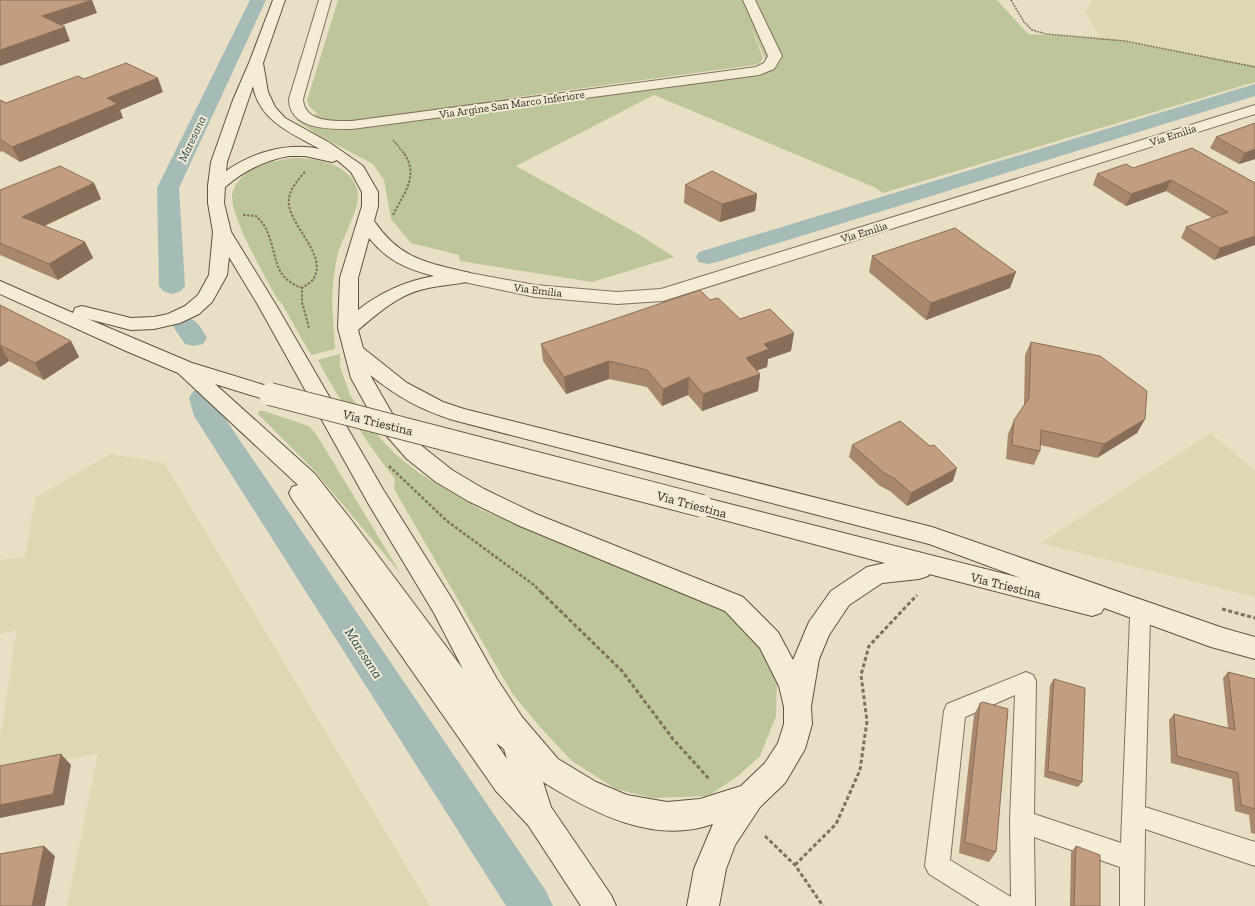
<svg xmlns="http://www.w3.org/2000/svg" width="1255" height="906" font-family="'Zilla Slab',serif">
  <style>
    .farmland { fill: #ddd7b3 }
    .green { fill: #bec59a; fill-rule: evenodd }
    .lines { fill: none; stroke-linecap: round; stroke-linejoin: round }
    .canal { fill: #a5bcb6; fill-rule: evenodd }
    .lane-casing { stroke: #80715d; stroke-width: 2 }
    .street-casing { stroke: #80715d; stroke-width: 2 }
    .secondary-casing { stroke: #625240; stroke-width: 2 }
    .path-far3 { stroke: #80715d; stroke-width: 1.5; stroke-dasharray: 2 1; stroke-linecap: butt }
    .path-far2 { stroke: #80715d; stroke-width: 2; stroke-dasharray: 2.5 1.5; stroke-linecap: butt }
    .path-far1 { stroke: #80715d; stroke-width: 2.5; stroke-dasharray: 3 2; stroke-linecap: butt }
    .path { stroke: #80715d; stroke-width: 3; stroke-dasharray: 4 2.5; stroke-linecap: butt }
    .lane { fill: #f4ecd6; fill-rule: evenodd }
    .street { fill: #f4ecd6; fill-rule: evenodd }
    .secondary { fill: #f4ecd6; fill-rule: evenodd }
    .secondary-bridge-casing { stroke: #625240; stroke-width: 24; stroke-linecap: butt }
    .secondary-bridge { stroke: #f4ecd6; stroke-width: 22 }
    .wall { fill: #a7876d }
    .shaded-wall { fill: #886e59 }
    .building { fill: #c29d7f; stroke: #886e59 }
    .labels { text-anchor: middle; stroke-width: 4; stroke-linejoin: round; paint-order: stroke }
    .far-street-label { font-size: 11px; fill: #32291f; stroke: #f0e9d3 }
    .far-water-label { font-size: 12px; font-style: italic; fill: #30504f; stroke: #f0e9d3 }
    .street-label { font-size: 13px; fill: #32291f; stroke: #f0e9d3 }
    .water-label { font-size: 14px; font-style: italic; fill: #30504f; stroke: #f0e9d3 }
  </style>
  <rect width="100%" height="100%" fill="#e8dfc4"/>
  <path class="farmland" d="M 1092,0 L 1255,0 L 1255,66 L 1109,39 L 1055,35 L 1100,36 L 1085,12 L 1087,11 Z
    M 1211,433 L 1255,471 L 1255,597 L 1041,543 Z
    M 110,454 L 164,463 L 430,906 L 67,906 L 98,754 L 0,771 L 0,739 L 17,630 L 0,634 L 0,560 L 25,557 L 35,498 Z"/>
  <path class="green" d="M 338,0 L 997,0 L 1028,34 L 1109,39 L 1255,66 L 1255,82 L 883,193 L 876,188 L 654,95 L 516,166 L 638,234 L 674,257 L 592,282 L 460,261 L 459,255 L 411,243 L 391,219 L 384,180 L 373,164 L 318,135 L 296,120 L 301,117 L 318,114 L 309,106 L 307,101 ZM 751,27 L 766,60 L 759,68 L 481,102 L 754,65 L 759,64 L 763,58 Z
    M 293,158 C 317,158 355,164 358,195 C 359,209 343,238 338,253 C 336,260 335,269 334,276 C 330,302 334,323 335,349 L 311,355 L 282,304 L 278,300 C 267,280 225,209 233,190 C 243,167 271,161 293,158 Z
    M 340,354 L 340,366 L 350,395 L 380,438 L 395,454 L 419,473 L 479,509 L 694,596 L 729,613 L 749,631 L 768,661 L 777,682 L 776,716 L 760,756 L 738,776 L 708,796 L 652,798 L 616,789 L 572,761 L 541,728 L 512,693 L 394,489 L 395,479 C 366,442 340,402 318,360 Z
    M 259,411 L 264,411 L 309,426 L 316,434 L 401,574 L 313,469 L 258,414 Z"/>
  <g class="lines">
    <path class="canal" d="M 250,0 L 266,0 L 179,188 L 185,286 L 181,291 L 172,294 L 163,291 L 159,286 L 157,188 Z
      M 1255,84 L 1255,96 L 717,262 L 708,264 L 699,262 L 696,257 L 699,252 Z
      M 185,317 C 198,320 200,327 207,338 L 203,344 L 194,346 L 185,344 L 172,325 L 176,319 Z
      M 203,388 L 213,391 L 217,398 L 222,414 L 546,891 L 553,906 L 506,906 L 194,416 L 189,398 L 193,391 Z"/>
    <g class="lane-casing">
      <path id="lane" d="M 1140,610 L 1147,612 L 1150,618 L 1145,807 L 1255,842 L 1255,866 L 1145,829 L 1144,906 L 1120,906 L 1120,867 L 1034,837 L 1035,906 L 980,906 L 929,874 L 925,866 L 944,711 L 947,704 L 1026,672 L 1033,675 L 1036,681 L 1034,814 L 1121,843 L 1130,618 L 1133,612 ZM 1015,695 L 1010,821 L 1011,897 L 950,860 L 965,717 Z"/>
    </g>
    <g class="street-casing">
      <path id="street" d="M 319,0 L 331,0 L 303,99 C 304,123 335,121 352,121 L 756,67 L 764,63 L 768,56 L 743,0 L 755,0 L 782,56 L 774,69 L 759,75 L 352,129 C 330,129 289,130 289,99 Z
        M 1255,105 L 1255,114 L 663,301 L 617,304 L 535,297 L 464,282 L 458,281 L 455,277 L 458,273 L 464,272 L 535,285 L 617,292 L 661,289 Z"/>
    </g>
    <g class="secondary-casing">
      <path id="secondary" d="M 273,0 L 285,0 L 263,63 L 268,92 L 275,107 L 285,118 L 330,143 L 363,166 L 378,192 L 378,206 L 374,221 C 402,261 427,262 470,273 L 473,277 L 470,281 C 455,285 439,285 424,289 C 398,295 378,313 358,330 L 363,348 L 407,383 L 443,402 L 464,409 L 932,527 L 1223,628 L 1255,637 L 1255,659 L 1211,647 L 1104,608 L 1101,613 L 1092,616 L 929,574 L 928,576 L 919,579 L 882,583 L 849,605 L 829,635 L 819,659 L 811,706 L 812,724 L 805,749 L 785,783 L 760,807 L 735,845 L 726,869 L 719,906 L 687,906 L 694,869 L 713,824 C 654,845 593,813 543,782 L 551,807 L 611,895 L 616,906 L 581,906 L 528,825 L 496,791 L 292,499 L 289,493 L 292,487 L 298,485 L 178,373 L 126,351 L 0,294 L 0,281 L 73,313 L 75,308 L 82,306 L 131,318 L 154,317 L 168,314 L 185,306 L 198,295 L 209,275 L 213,232 L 208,203 L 208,186 L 211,162 L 233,100 L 249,63 ZM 253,86 C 259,121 293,134 320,149 C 288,142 253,152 226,171 L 227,162 ZM 289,156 L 305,156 L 332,162 L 337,160 L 351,172 L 362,192 L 362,206 L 340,278 L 338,328 L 351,378 L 377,425 L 407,459 L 436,482 L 468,501 L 520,526 L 725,611 L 760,648 L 779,686 L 784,707 L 784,724 L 778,743 L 765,763 L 741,786 L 700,799 L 667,802 L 627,795 L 596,782 L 558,759 L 522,717 L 497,679 L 452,599 L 384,491 L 276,305 L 231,232 L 224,203 L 225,187 C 244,171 265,160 289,156 ZM 369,238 C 388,261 406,269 434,276 C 405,281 381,292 358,310 L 358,278 ZM 229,257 L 258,305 L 368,503 L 434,613 L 463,669 L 352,521 L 315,474 L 215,384 L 270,401 L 277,399 L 280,394 L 277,389 L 192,363 L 88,319 L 131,330 L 154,329 L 180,323 L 199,314 L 212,302 L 227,275 ZM 370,375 C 398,397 419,409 453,420 L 929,544 L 1021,578 L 702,497 L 694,500 L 690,506 L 694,512 L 885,563 L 867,567 L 831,591 L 809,622 L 793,660 L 778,632 L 743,597 L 536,514 L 484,489 L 452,470 L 423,447 L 393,415 ZM 496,743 L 504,749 L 507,759 Z"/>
    </g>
    <path class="path-far3" d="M 1011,0 L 1024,22 L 1032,30 L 1046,34 L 1125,41 L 1255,67
      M 393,140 L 404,153"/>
    <path class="path-far2" d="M 305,172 C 298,180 291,187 289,198 C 285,223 328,253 314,278 C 312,282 306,285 302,288 L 302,302 L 309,328
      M 243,215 L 256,216 C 260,220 265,225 267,231 C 278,256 272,277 302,288
      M 393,215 C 404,193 420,175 403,152"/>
    <path class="path-far1" d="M 389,466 L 447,521 L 534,585 L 542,593"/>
    <path class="path" d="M 541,592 L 622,671 L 673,739 L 710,780
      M 1222,609 L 1255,618
      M 765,836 L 795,865 L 823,906
      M 795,865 L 836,824 L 860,770 L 867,721 L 861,675 L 869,646 L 917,595"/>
    <use href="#lane" class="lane"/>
    <use href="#street" class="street"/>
    <use href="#secondary" class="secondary"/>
    <g class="secondary-bridge-casing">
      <path id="secondary-bridge" d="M 270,394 L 702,506"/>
    </g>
    <use href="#secondary-bridge" class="secondary-bridge"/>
  </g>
  <path class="wall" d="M 84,79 L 163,92 L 120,110 L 123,118 L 20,162 L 2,151 L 0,152 L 0,100 L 6,103 Z
    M 1255,123 L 1255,159 L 1239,164 L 1210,148 L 1216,137 Z
    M 1133,168 L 1255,183 L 1214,260 L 1181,238 L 1186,227 L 1212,218 L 1166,191 L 1126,206 L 1093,185 L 1097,174 Z
    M 94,183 L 101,199 L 45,226 L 85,242 L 93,258 L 58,280 L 0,255 L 0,190 Z
    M 685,185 L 757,194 L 755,211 L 720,222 L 684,203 Z
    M 872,256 L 1010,288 L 926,320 L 869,272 Z
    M 710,300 L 791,351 L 768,359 L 767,367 L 757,370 L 760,374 L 758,391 L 702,411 L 688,395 L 662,406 L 647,387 L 609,379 L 566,394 L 543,361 L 541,344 Z
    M 0,305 L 71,341 L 79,357 L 44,380 L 9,361 L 0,367 Z
    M 1031,342 L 1145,419 L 1137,433 L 1097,458 L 1040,445 L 1040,451 L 1034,465 L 1006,459 L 1008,434 L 1014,420 L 1024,406 L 1025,355 Z
    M 852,445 L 953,481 L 907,506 L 890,491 L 880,486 L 849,457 Z
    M 1228,672 L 1255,679 L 1255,834 L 1251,833 L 1249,815 L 1235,811 L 1232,779 L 1171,763 L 1169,720 L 1174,714 L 1228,728 L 1223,678 Z
    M 1054,679 L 1082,782 L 1078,787 L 1044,777 L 1050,685 Z
    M 980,703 L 996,852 L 989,862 L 959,853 L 974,715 Z
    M 1076,846 L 1100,906 L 1070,906 L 1071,852 Z"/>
  <path class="shaded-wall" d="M 92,0 L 97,13 L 48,30 L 42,16 Z
    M 65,27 L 70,41 L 0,66 L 0,50 Z
    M 158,78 L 163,92 L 120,110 L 123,118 L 20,162 L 12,147 L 107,98 Z
    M 1255,149 L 1255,159 L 1239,164 L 1245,153 Z
    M 1171,180 L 1166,191 L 1126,206 L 1131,194 Z
    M 94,183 L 101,199 L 30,232 L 22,217 Z
    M 757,194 L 755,211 L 720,222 L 722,204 Z
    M 1255,236 L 1255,245 L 1214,260 L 1220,248 Z
    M 85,242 L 93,258 L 58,280 L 49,264 Z
    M 1016,272 L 1010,288 L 926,320 L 931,303 Z
    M 794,333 L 791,351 L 768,359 L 767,367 L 744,375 L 746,358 L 764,344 Z
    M 71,341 L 79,357 L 44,380 L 35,363 Z
    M 0,345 L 9,361 L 0,367 Z
    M 609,361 L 609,379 L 566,394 L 564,377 Z
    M 760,374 L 758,391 L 702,411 L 703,394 Z
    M 689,377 L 688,395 L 662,406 L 663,389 Z
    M 1145,419 L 1137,433 L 1097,458 L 1104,444 Z
    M 957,468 L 953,481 L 907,506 L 911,493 Z
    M 61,754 L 71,765 L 64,805 L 0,818 L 0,805 Z
    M 44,846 L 55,856 L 45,906 L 32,906 Z"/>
  <path class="building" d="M 0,0 L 92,0 L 42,16 L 65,27 L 0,50 Z
    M 126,63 L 158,78 L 107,98 L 117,104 L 12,147 L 0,139 L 0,100 L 6,103 L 78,76 L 84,79 Z
    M 1255,123 L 1255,149 L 1245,153 L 1216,137 Z
    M 1192,148 L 1255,183 L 1255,236 L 1220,248 L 1186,227 L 1228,212 L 1171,180 L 1131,194 L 1097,174 L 1126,164 L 1133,168 Z
    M 60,166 L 94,183 L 22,217 L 85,242 L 49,264 L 0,243 L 0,190 Z
    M 712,171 L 757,194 L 722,204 L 685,185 Z
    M 955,228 L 1016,272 L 931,303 L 872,256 Z
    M 700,290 L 710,300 L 718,298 L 740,319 L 770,309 L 794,333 L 764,344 L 769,349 L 746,358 L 760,374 L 703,394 L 689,377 L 663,389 L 647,370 L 609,361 L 564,377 L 541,344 Z
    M 0,305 L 71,341 L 35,363 L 0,345 Z
    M 1031,342 L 1100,356 L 1147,391 L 1145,419 L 1104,444 L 1041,430 L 1040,451 L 1012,445 L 1014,420 L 1029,398 Z
    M 900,421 L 930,446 L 934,445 L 957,468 L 911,493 L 894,478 L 884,473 L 852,445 Z
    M 1228,672 L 1255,679 L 1255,809 L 1241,805 L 1238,773 L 1177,756 L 1174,714 L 1235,730 Z
    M 1054,679 L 1085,688 L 1082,782 L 1048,771 Z
    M 983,702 L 1008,709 L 996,852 L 965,842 L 980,703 Z
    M 61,754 L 53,794 L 0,805 L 0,766 Z
    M 44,846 L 32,906 L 0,906 L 0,854 Z
    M 1076,846 L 1100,855 L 1100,906 L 1074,906 Z"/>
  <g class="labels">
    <g class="far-street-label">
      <text transform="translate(512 104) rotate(-8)" y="4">Via Argine San Marco Inferiore</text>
      <text transform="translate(1173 135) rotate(-18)" y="4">Via Emilia</text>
      <text transform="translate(864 232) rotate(-17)" y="4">Via Emilia</text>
      <text transform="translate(538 290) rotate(7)" y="4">Via Emilia</text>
    </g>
    <g class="far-water-label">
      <text transform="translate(192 139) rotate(-65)" y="4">Maresana</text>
    </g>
    <g class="street-label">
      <text transform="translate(378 422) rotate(14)" y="5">Via Triestina</text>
      <text transform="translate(692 504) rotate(15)" y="5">Via Triestina</text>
      <text transform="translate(1006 585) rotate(14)" y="5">Via Triestina</text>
    </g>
    <g class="water-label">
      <text transform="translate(364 653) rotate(57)" y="5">Maresana</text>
    </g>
  </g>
</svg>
